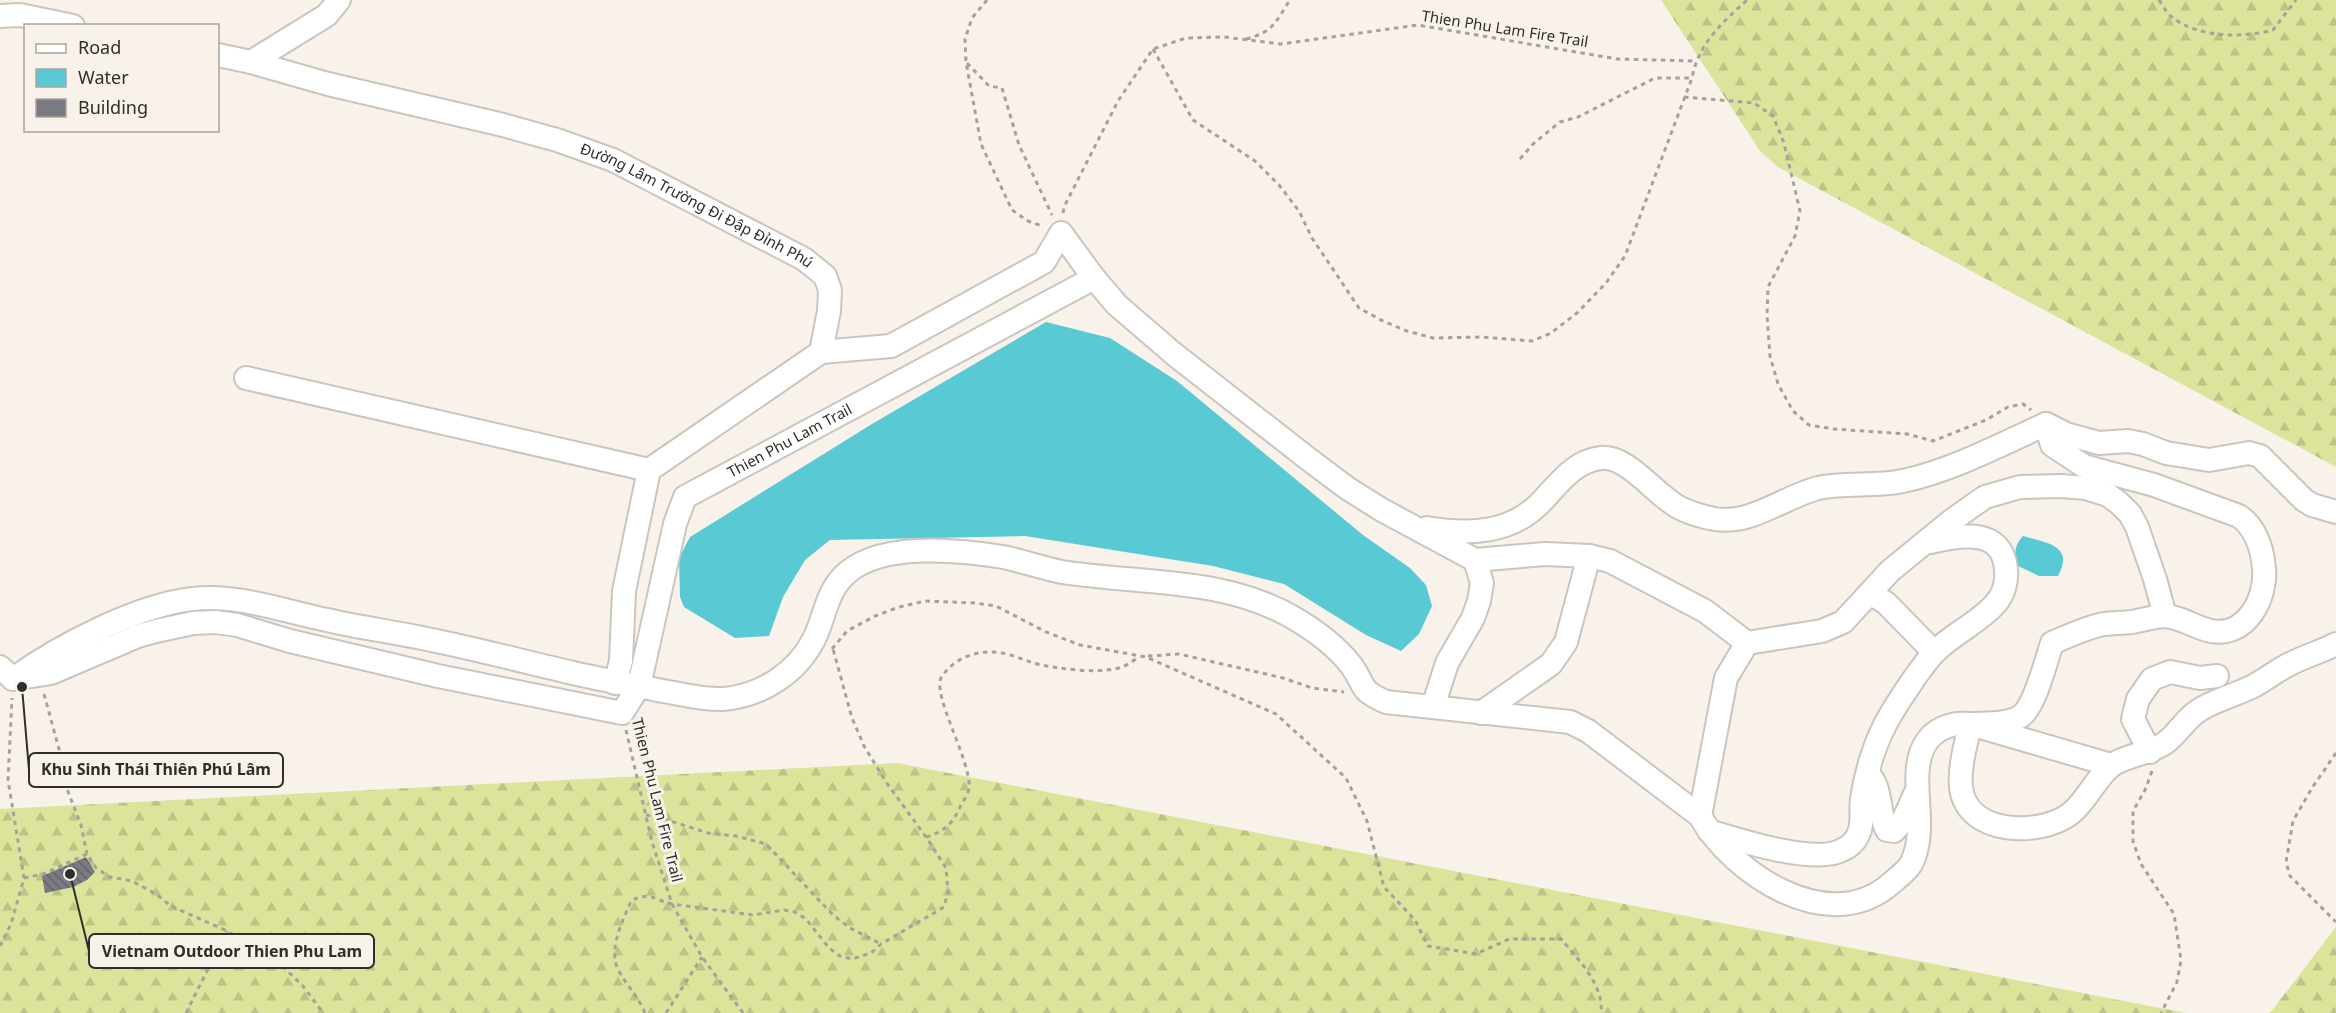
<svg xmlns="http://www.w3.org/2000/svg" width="2336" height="1013" font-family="'Noto Sans',sans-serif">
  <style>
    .forest { fill: url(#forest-firs) }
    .water { fill: #59cad4 }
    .building { fill: url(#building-back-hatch) }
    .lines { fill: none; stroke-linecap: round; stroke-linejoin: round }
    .minor-casing { stroke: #cac5be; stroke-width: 26 }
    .path { stroke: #a5a19b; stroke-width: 3; stroke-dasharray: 4.5 4.5; stroke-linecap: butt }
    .minor { stroke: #fff; stroke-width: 22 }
    .labels { text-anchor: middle; stroke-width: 6; stroke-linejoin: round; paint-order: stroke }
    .street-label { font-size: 15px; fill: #302e2b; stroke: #f8f2eb }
    .leader { fill: none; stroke: #302e2b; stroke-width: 2 }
    .callout-dot { fill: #302e2b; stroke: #f8f2eb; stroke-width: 2 }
    .callout { fill: #f8f2eb; stroke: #302e2b; stroke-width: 2 }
    .callout-label { font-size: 16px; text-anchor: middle; font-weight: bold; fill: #302e2b }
  </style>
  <defs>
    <pattern id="forest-firs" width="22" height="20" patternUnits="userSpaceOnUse" patternTransform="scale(1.5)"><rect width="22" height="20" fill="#dce39b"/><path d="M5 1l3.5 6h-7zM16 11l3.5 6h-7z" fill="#bdc386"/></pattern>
    <pattern id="building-back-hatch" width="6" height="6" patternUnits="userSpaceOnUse" patternTransform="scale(1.5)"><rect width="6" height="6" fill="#7a7a82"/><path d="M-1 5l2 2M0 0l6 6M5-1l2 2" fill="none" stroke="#64646b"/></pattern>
  </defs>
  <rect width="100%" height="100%" fill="#f8f2eb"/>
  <path class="forest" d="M 1661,0 L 2336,0 L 2336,467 L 1778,167 L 1760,151 Z
    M 897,763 L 2186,1013 L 0,1013 L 0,809 Z
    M 2336,927 L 2336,1013 L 2270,1013 Z"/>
  <path class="water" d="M 1046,322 L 1110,338 L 1177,381 L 1363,535 L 1410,568 L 1426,585 L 1432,606 L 1419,634 L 1401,651 L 1366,635 L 1284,584 L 1213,566 L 1025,536 L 830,540 L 805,560 L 783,597 L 769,636 L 735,638 L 684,607 L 680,597 L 679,558 L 690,537 L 872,424 Z
    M 2023,536 C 2046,543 2075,545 2058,576 L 2039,576 L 2018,566 C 2014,553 2014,546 2023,536 Z"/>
  <path class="building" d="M 86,857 L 95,872 L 87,880 L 73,887 L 45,893 L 42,876 Z"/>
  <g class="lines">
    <g class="minor-casing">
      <g id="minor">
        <path d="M 0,16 L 20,15 L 73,26"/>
        <path id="s1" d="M 218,55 L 251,62 L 328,84 L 499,124 L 557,140 L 613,160 L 804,259 L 825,276 L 830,290 L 829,311 L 821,352 L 649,470 L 624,591 L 621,661 L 615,683"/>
        <path d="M 251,62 L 327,15 L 339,0"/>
        <path d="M 821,352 L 891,346 L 1044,262 L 1061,233 L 1094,278 L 1117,305 L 1174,354 L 1307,458 L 1347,488 L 1382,510 L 1475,560 L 1545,554 L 1589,556 L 1610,561 L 1705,611 L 1747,643 L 1822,631 L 1843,622 L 1890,571 L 1951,521 L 1985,497 L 2020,487 L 2061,486 L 2086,488 L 2108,495 L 2119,503 L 2130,514 L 2137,527 L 2155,579 L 2165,616"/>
        <path d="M 246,378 L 649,470"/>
        <path d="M 2046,424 L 2052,445 L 2084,466 L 2154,485 L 2239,516 C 2256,528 2262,547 2264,568 C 2267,598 2246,638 2211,631 C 2195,628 2180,616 2163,616 C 2153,617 2142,620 2132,622 C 2122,623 2113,623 2104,624 C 2087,627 2069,636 2052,643 C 2046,661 2035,706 2021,716 C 2008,725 1985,723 1970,724 C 1966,745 1959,766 1961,787 C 1966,835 2039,837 2070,814 C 2086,802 2095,779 2111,766 C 2123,756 2149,754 2165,743 C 2179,733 2186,717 2201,709 C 2216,700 2232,696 2247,689 C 2262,683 2275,671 2290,664 C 2305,656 2321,652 2336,644"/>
        <path d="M 2046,424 L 2066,434 L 2099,443 L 2128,441 L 2143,444 L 2166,453 L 2209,460 L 2249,453 L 2260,456 L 2304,500 L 2312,505 L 2336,512"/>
        <path d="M 1427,528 C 1470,535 1513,534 1544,499 C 1560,482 1575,461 1601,458 C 1628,455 1657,497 1680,508 C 1690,513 1703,517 1715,519 C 1751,525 1784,497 1818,488 C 1846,482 1875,487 1903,481 C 1953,470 2000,445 2046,424"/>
        <path d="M 1870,593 L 1886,603 L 1934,652"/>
        <path id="s2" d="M 0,667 L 13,679 L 51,673 L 138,636 L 156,631 L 193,623 L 216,622 L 237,625 L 290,641 L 438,676 L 622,713 L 639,686 L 675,524 L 685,497 L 1094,278"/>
        <path d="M 13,679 C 59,646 137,605 193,599 C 238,594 283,611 327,620 C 357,627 387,631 417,637 C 469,647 521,661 573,673 C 603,680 633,685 663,691 C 682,694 703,700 723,699 C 761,696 797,673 814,639 C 826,615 826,590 848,572 C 884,542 960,550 1003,557 C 1023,561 1042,568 1062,572 C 1139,584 1223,577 1292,617 C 1313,629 1336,646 1351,665 C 1367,687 1357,689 1386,702 L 1570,722 L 1588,731 L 1700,816 C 1732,873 1826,936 1888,886 C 1895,880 1906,872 1911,864 C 1930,828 1907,778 1924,746 C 1933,729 1951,722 1970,724 L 2111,765"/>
        <path d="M 1433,707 L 1447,663 L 1473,618 L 1479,601 L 1482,583 L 1475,560"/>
        <path d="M 1481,713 L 1551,664 L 1566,642 L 1589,556"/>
        <path d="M 2150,752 L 2133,719 L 2138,699 L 2152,679 L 2170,672 L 2200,678 L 2217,676"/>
        <path d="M 1868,774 C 1882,786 1878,813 1887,830 L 1894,831 L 1903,821 L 1915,794"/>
        <path d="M 1700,816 L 1726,678 L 1747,643"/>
        <path d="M 1709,831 C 1738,840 1815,865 1842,850 C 1849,847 1855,842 1858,835 C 1864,824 1860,811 1862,799 C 1866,771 1876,739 1891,714 C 1900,699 1924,662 1936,651 C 1954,633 1980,622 1996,603 C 2004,594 2007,581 2006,569 C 2002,527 1960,535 1930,542"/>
      </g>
    </g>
    <path class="path" d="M 987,0 L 972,18 L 965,39 L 966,62 L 981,144 L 1012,210 L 1028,221 L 1042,226
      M 2159,0 C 2163,6 2167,14 2173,18 C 2200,38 2242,38 2273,30 L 2296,0
      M 1246,39 C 1274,32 1276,21 1290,0
      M 1153,49 L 1193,120 L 1255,161 L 1279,185 L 1299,211 L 1312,238 L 1359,308 L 1381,320 L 1407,331 L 1433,338 L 1482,337 L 1532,341 L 1551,333 L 1577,313 L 1606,283 L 1625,256 L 1692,78 C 1698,44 1723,22 1747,0
      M 967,63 L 989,86 L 1002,88 L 1019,145 L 1052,215
      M 1684,97 L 1754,103 L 1773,116 L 1784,143 L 1800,211 L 1795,236 L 1768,287 L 1767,315 L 1770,356 L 1778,384 L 1793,411 L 1809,425 L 1834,429 L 1907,434 L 1933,441 L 1986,420 L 2008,407 L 2023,404 L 2031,410
      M 1520,159 L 1533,144 L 1560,122 L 1578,117 L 1655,78 L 1692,78
      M 1063,213 L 1064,207 L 1118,101 L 1153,49 L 1186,38 L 1224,37 L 1281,44 L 1418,25 L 1617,59 L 1695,61
      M 832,649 L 847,631 L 875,616 L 899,607 L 925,601 L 975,603 L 996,606 L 1046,632 L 1080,645 L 1146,657 L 1276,714 L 1346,778 L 1367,821 L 1384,887 L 1415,920 L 1428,946 L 1476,954 L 1509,939 L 1561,939 C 1578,959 1604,985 1601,1013
      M 1148,656 L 1179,654 L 1283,678 L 1312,688 L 1344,692
      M 44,694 L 62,760 L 67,789 L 81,825 L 87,854
      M 626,730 L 652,842 L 672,904 L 702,957 L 743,1013
      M 2336,753 L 2312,788 L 2293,821 L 2286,862 L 2290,876 L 2336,922
      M 2152,771 L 2145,790 L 2133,811 L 2133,841 L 2141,864 L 2174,914 L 2181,960 L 2177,982 L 2161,1013
      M 646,815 L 661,818 L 708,833 L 736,836 L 766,844 L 833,915 L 850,928 L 881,944
      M 926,837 C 946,831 953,823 961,805 C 964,800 968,794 969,789 C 972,761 930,693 942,676 C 957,655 983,648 1007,654 C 1019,657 1030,663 1042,665 C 1061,669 1094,673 1114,669 C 1123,668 1131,663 1138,657
      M 24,878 L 43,874 L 87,854 L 96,868 L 110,877 L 132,881 L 156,894 L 171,906 L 227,931 L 262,952 L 280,964 L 303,986 L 323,1013
      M 0,946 L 11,924 L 24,878 L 8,780 L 12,698
      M 212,960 C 232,956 257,958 276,963
      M 186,1013 L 227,931
      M 645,1013 C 639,998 628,987 620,973 C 606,952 623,921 631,901 C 650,891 654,900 672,904 L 753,915 L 784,910 L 795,912 L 806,919 L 829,948 L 840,956 L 852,959 L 871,953 L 881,944 L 944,907 L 948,892 L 946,868 L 926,837 L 886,782 L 864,746 L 852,718 L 833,649
      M 666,1013 L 702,957"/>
    <use href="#minor" class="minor"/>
  </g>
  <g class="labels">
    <g class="street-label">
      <text transform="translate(1505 29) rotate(9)" y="5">Thien Phu Lam Fire Trail</text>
      <text dy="5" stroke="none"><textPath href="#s1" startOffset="504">Đường Lâm Trường Đi Đập Đỉnh Phú</textPath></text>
      <text dy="5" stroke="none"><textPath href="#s2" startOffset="992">Thien Phu Lam Trail</textPath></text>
      <text transform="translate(657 800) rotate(76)" y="5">Thien Phu Lam Fire Trail</text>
    </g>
  </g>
  <path class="leader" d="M22 687L29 770M70 874L89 951"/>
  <g class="callout-dot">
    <circle cx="22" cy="687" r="6"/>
    <circle cx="70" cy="874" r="6"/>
  </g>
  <g class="callout">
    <rect x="29" y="753" width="254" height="34" rx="6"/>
    <rect x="89" y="934" width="285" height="34" rx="6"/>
  </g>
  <g class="callout-label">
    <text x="156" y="775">Khu Sinh Thái Thiên Phú Lâm</text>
    <text x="232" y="957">Vietnam Outdoor Thien Phu Lam</text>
  </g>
  <rect x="24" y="24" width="195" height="108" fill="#f8f2eb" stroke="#a8a49e" stroke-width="1.5"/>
  <rect x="36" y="44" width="30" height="9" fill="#ffffff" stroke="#a8a49e" stroke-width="1.5"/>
  <text x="78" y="54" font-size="18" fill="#302e2b">Road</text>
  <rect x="36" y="69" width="30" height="18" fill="#59cad4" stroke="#a8a49e" stroke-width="1.5"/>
  <text x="78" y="84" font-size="18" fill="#302e2b">Water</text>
  <rect x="36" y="99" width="30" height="18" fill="#7a7a82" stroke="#a8a49e" stroke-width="1.5"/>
  <text x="78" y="114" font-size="18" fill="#302e2b">Building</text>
</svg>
